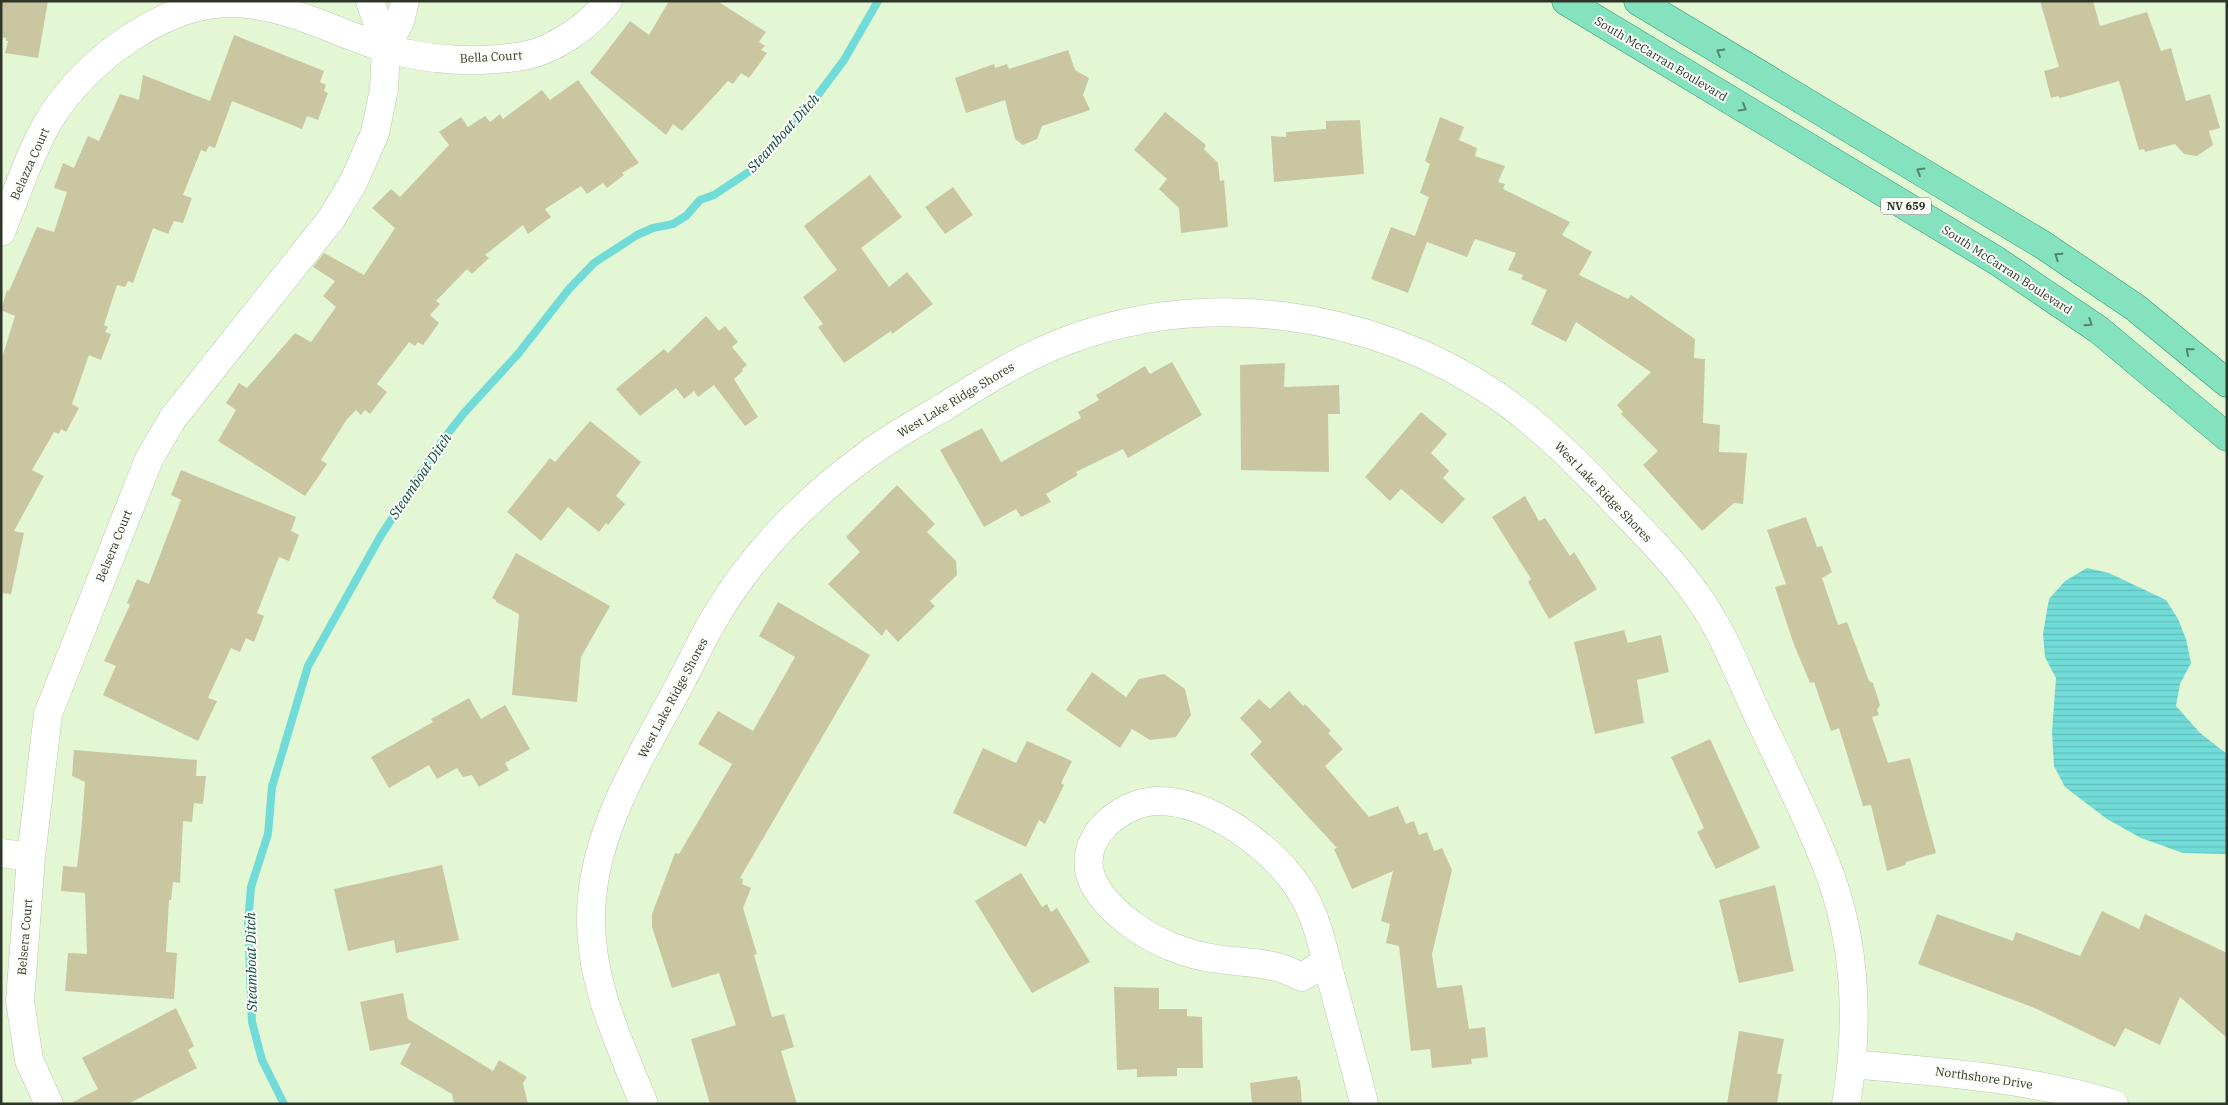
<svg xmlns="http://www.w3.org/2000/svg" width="2228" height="1105" font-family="'IBM Plex Serif',serif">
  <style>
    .water { fill: url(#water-rules) }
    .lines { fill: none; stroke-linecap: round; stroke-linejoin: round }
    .stream { stroke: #71dcd7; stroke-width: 8 }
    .building { fill: #cac6a1 }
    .minor-casing { stroke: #b8cbaa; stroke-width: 29 }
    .primary-casing { stroke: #319a6e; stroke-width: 29 }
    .minor { stroke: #fff; stroke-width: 28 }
    .primary { stroke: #84e3be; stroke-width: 28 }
    .oneway { stroke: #55846c }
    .labels { text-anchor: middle; stroke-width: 4; stroke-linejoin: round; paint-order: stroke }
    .shield { fill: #fafef7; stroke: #6b7267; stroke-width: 1 }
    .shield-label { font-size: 11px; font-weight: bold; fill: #2e3629 }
    .street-label { font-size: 12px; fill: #2e3629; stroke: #fafef7 }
    .water-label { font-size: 14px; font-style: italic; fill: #144543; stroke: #fafef7 }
  </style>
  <defs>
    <pattern id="water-rules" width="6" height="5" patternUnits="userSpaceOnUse" patternTransform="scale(1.25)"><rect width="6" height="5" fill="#71dcd7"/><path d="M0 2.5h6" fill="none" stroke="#62bdb9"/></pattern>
  </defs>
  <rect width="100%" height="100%" fill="#e3f7d5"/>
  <path class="water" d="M 2087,568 L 2109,573 L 2166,600 L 2178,619 L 2186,639 L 2191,663 L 2180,684 L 2176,706 L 2200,733 L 2227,754 L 2227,854 L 2183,853 L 2141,838 L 2107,819 L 2065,787 L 2054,766 L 2052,732 L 2056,678 L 2045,657 L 2043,634 L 2049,599 L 2065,581 Z"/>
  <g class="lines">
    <path class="stream" d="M 284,1104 L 262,1060 L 252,1022 L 248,923 L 251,887 L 268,834 L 272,787 L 308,666 L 380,537 L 442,441 L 464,413 L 518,354 L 569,289 L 594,263 L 637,235 L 653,228 L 673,224 L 686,216 L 700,200 L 714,195 L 753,169 L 809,107 L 844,60 L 878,1"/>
  </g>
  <path class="building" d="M 1,1 L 48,1 L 38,58 L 5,53 L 8,41 L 6,41 L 6,38 L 1,37 Z
    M 669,1 L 717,1 L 766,32 L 759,42 L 765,46 L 761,50 L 767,53 L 749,78 L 741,73 L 733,84 L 728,81 L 682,131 L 673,124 L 666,135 L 590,73 L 630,21 L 649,35 Z
    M 2040,1 L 2093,1 L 2100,26 L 2147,12 L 2161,51 L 2171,48 L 2186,101 L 2210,94 L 2220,128 L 2209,131 L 2213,145 L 2197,156 L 2184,154 L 2175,144 L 2145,152 L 2144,149 L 2139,150 L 2119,81 L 2060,98 L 2058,96 L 2051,98 L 2044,71 L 2059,67 Z
    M 234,35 L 324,71 L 320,82 L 326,85 L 324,91 L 328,93 L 318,120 L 307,116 L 302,129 L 232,101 L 215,148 L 209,146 L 206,152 L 201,150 L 183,195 L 192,198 L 183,223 L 174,221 L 168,234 L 153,228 L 133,283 L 128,281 L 125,287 L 117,285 L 104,325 L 108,327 L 105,332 L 111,334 L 101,360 L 89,355 L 72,404 L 79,408 L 66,432 L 61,429 L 59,434 L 54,432 L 32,470 L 44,476 L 14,531 L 24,533 L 11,594 L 1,593 L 1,361 L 15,316 L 1,310 L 7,290 L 9,291 L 37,227 L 54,232 L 67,192 L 54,188 L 63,163 L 74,168 L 88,136 L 99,141 L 120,94 L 139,100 L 143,75 L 210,101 Z
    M 1068,50 L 1075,70 L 1089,78 L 1083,95 L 1090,110 L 1042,126 L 1037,139 L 1023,145 L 1015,139 L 1005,100 L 966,113 L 955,78 L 994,64 L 995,68 L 1007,64 L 1009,69 Z
    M 578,80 L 639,163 L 622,173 L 624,175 L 607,188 L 603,183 L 587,194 L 581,186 L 545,209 L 551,217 L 528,234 L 523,225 L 485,255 L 489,258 L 472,274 L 467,269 L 436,301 L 440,304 L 430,315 L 439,323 L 423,345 L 418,342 L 415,346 L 409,342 L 377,384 L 387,392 L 370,414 L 365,410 L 361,415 L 356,410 L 347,419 L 321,460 L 327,464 L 305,496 L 218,441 L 236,410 L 226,403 L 239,383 L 247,388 L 295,333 L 311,342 L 336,307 L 323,296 L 335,281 L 313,267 L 324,253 L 364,275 L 395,228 L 372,208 L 391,189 L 400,197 L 449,145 L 439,132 L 461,117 L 468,127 L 485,116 L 490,122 L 500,114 L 503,119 L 542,90 L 550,100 Z
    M 1165,112 L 1206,145 L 1204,149 L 1218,163 L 1220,181 L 1224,180 L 1228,227 L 1181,233 L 1179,208 L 1159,189 L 1167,179 L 1134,150 Z
    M 1440,117 L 1464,127 L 1459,140 L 1477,148 L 1475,156 L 1505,166 L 1498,182 L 1505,184 L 1503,189 L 1570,222 L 1562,235 L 1592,252 L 1579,275 L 1628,299 L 1631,295 L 1695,339 L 1694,358 L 1705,359 L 1703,423 L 1720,425 L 1719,452 L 1747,453 L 1743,504 L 1734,503 L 1702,531 L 1643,465 L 1658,451 L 1621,414 L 1623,412 L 1617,405 L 1651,372 L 1576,322 L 1566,342 L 1531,324 L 1547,290 L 1521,279 L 1523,275 L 1508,270 L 1516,253 L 1475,239 L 1467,257 L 1427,242 L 1408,293 L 1371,279 L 1391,227 L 1415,236 L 1429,197 L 1420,193 L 1430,164 L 1425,161 Z
    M 1360,120 L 1364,174 L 1274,182 L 1271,136 L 1286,137 L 1286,132 L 1326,129 L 1326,121 Z
    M 870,175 L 902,217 L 861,248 L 889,287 L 907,272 L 933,304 L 892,334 L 891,331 L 844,363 L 818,327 L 823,324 L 803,297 L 837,270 L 804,226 Z
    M 953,187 L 973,215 L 945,234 L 925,207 Z
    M 706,316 L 719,331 L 725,326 L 738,342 L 732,347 L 747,365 L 742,369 L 743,371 L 734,379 L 758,417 L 745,426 L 714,385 L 698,397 L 694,391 L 684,399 L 676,388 L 640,416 L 616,389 L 664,349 L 668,353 Z
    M 1172,362 L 1202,415 L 1128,458 L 1123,449 L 1076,472 L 1078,475 L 1046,494 L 1051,502 L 1021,517 L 1016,509 L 984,527 L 940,450 L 982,428 L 1001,462 L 1081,418 L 1078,412 L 1099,400 L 1096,395 L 1145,366 L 1150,374 Z
    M 1285,363 L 1284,387 L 1339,385 L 1340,414 L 1328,414 L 1329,472 L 1241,470 L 1240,365 Z
    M 1421,412 L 1447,434 L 1431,453 L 1449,471 L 1443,478 L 1465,499 L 1442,524 L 1401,489 L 1390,501 L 1365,477 Z
    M 590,421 L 641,462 L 616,496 L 625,504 L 608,525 L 606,523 L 599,532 L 568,507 L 541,541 L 507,512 L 550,458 L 555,462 Z
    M 181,470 L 296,517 L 291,531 L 299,535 L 289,561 L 279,557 L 257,613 L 264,616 L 254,642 L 246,638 L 240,652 L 231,648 L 208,698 L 217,701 L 198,741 L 103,695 L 116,666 L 104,661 L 130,605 L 127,603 L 137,579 L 149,584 L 181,500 L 171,495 Z
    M 897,485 L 935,524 L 927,532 L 956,561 L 957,575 L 930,601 L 935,606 L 898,642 L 886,629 L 882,636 L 828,584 L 860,552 L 846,537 Z
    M 1525,496 L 1539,521 L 1545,518 L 1570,556 L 1574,552 L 1597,589 L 1549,619 L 1528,582 L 1531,579 L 1492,517 Z
    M 1806,517 L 1817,547 L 1822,546 L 1832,572 L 1822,578 L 1838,625 L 1847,622 L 1869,681 L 1873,683 L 1880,705 L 1877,710 L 1879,715 L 1872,717 L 1888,763 L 1910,758 L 1936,853 L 1906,862 L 1905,865 L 1887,871 L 1871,805 L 1863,806 L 1839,728 L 1831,731 L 1814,682 L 1810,683 L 1793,642 L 1775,587 L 1786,584 L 1767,530 Z
    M 516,553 L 610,606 L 581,657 L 577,702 L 512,695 L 519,614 L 496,602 L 496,600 L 492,598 Z
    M 778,602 L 870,655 L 740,878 L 743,879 L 742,884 L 751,888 L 743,908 L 757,954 L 754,955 L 772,1017 L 784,1014 L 794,1047 L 781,1051 L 797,1104 L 710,1104 L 691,1039 L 736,1025 L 719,973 L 672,988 L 652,927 L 652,914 L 675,853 L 679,854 L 732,764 L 698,744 L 718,711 L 753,731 L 795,657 L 759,636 Z
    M 1624,630 L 1628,643 L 1661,635 L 1669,672 L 1637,680 L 1644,723 L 1595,734 L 1574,642 Z
    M 1092,672 L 1126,697 L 1139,679 L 1164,674 L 1185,689 L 1191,715 L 1176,737 L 1150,740 L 1132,729 L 1120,748 L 1066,710 Z
    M 1289,691 L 1303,706 L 1305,704 L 1331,731 L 1328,733 L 1343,749 L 1325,766 L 1369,817 L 1398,806 L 1406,824 L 1414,821 L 1419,835 L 1427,832 L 1434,851 L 1442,848 L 1452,870 L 1432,954 L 1437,988 L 1462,985 L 1469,1029 L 1485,1027 L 1488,1057 L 1471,1059 L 1472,1064 L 1432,1068 L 1430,1049 L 1411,1051 L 1399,946 L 1386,943 L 1390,924 L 1381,921 L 1393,871 L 1352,889 L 1334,849 L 1337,848 L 1250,754 L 1262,742 L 1240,718 L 1259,699 L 1270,709 Z
    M 469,698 L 481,719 L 505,705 L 530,749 L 505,763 L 509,770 L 479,787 L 472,775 L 463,777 L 457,768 L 437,779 L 429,765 L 389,788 L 371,757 L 433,722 L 431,719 Z
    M 1710,739 L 1760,848 L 1716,869 L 1697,832 L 1704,828 L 1671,757 Z
    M 1027,741 L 1072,761 L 1061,783 L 1064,785 L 1045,824 L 1039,820 L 1026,847 L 953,813 L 983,748 L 1016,763 Z
    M 74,750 L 197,760 L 196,776 L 206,776 L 203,804 L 194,803 L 192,822 L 183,821 L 180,883 L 173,882 L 171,900 L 169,900 L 166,952 L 177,953 L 174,999 L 65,991 L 68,953 L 87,954 L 85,893 L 61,891 L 63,866 L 77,867 L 81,833 L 85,782 L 72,776 Z
    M 442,865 L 459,940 L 396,953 L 394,940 L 348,951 L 334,889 Z
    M 1021,873 L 1042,907 L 1047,904 L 1051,912 L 1057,908 L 1090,962 L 1032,993 L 975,901 Z
    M 1775,885 L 1794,971 L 1739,983 L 1719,900 Z
    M 2102,911 L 2139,929 L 2145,914 L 2227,953 L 2227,1038 L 2180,997 L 2160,1045 L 2125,1028 L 2115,1047 L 2037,1009 L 1918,964 L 1937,914 L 2013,941 L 2016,932 L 2080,956 Z
    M 1114,987 L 1159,988 L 1159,1009 L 1187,1009 L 1187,1016 L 1202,1017 L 1203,1068 L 1177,1068 L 1177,1076 L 1137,1077 L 1137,1069 L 1117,1070 Z
    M 403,993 L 408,1019 L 493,1071 L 499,1060 L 527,1077 L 523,1083 L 528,1104 L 454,1104 L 452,1094 L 400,1064 L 411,1043 L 370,1051 L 360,1002 Z
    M 176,1008 L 194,1046 L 188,1050 L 197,1068 L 128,1104 L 69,1104 L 98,1089 L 82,1058 Z
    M 1739,1031 L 1784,1039 L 1777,1074 L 1782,1074 L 1777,1104 L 1727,1104 Z
    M 1297,1076 L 1298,1080 L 1300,1080 L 1302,1104 L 1252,1104 L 1250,1083 Z"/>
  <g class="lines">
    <g class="minor-casing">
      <path id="minor" d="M 386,48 L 400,21 L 405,1
        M 1,232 C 16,196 31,149 51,117 C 88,60 163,2 233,3 C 287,4 336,33 385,48 C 429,61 483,64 528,55 C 555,49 592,24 608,1
        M 1,853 L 31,857
        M 1326,962 L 1302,977 C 1294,974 1286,969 1277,967 C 1258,962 1237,962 1217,959 C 1187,955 1155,942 1131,924 C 1116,913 1101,898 1093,882 C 1074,841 1119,802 1157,801 C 1209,800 1273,848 1300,890 C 1317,916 1323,949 1331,978 C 1342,1019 1353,1059 1363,1099 L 1364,1104
        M 1852,1064 C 1940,1072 2029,1078 2114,1104
        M 49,1104 L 29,1060 L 20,1001 L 31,857 L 48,714 L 149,459 L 173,418 L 332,218 L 354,181 L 375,133 L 384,89 L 386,48 L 370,1
        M 644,1104 C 620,1044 591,986 591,920 C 590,832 643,755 682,680 C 693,660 702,639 714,619 C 752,554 806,499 867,455 C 891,437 918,422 944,407 C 983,382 1020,359 1063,342 C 1205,287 1371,311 1496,395 C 1537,423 1572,457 1606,493 C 1637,526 1670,557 1696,594 C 1721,628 1736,667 1753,705 C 1777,756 1803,807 1824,859 C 1856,937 1860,1022 1846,1104"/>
    </g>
    <g class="primary-casing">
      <path id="primary" d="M 1566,1 L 1997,261 L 2099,330 L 2227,437
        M 1638,1 L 2043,245 L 2136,308 L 2227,383"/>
    </g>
    <use href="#minor" class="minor"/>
    <use href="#primary" class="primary"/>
  </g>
  <defs><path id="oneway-chevron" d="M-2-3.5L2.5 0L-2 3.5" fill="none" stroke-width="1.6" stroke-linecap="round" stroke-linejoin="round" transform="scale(1.25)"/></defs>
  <g class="oneway">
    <use href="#oneway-chevron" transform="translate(1720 52) rotate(-149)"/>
    <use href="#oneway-chevron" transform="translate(1743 108) rotate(31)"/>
    <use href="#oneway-chevron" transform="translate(1920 171) rotate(-149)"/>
    <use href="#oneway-chevron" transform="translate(2058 256) rotate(-146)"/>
    <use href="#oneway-chevron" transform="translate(2089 323) rotate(34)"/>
    <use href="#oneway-chevron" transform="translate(2189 351) rotate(-141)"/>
  </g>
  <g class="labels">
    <rect class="shield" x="1881" y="197.5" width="50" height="17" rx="4"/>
    <g class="shield-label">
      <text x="1906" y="210">NV 659</text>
    </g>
    <g class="street-label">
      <text transform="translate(491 57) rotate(-3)" y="4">Bella Court</text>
      <text transform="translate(1661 59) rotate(31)" y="4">South McCarran Boulevard</text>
      <text transform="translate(30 164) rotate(-66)" y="4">Belazza Court</text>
      <text transform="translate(2007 270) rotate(33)" y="4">South McCarran Boulevard</text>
      <text transform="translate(956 400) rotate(-31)" y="4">West Lake Ridge Shores</text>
      <text transform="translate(1603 492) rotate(46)" y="4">West Lake Ridge Shores</text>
      <text transform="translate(114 546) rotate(-68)" y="4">Belsera Court</text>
      <text transform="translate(673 698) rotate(-62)" y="4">West Lake Ridge Shores</text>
      <text transform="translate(25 937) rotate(-85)" y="4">Belsera Court</text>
      <text transform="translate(1984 1078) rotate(8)" y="4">Northshore Drive</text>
    </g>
    <g class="water-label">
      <text transform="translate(783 133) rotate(-48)" y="5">Steamboat Ditch</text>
      <text transform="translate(420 476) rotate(-56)" y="5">Steamboat Ditch</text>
      <text transform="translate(251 962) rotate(-91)" y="5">Steamboat Ditch</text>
    </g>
  </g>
  <rect width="2228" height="1105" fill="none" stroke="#2e3629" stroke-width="5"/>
</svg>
